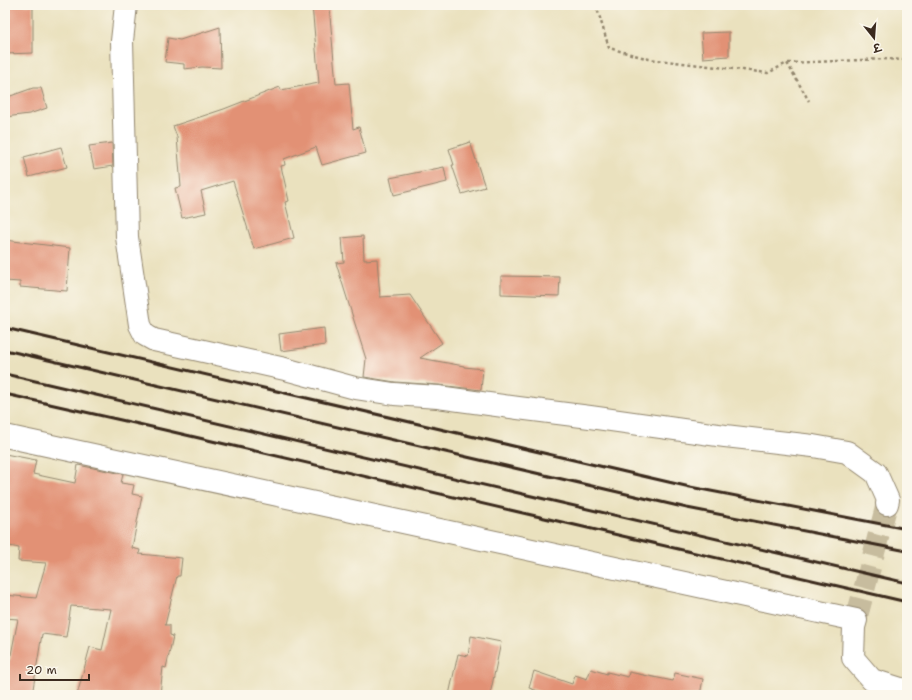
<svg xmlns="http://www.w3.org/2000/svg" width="912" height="700" font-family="'Shantell Sans','Playpen Sans Deva',sans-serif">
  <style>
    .building { fill: #e29174 }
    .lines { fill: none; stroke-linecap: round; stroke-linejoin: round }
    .street-tunnel { stroke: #c7bc9e; stroke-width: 22; stroke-dasharray: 22 11; stroke-linecap: butt }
    .street-casing { stroke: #92866e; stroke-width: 24 }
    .path { stroke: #92866e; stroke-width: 2.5; stroke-dasharray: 3 3; stroke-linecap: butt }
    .street { stroke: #fff; stroke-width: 22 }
    .rail { stroke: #3b2a1e; stroke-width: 3 }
  </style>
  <rect width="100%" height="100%" fill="#fbf7ec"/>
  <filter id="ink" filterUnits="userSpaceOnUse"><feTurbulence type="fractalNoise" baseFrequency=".025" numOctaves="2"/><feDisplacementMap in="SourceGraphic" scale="8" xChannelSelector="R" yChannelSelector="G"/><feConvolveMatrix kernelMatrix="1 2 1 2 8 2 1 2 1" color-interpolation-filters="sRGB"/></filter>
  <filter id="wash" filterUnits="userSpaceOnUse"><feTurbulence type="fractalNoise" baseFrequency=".012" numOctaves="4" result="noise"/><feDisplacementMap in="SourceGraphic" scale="16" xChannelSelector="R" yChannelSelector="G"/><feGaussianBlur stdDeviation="0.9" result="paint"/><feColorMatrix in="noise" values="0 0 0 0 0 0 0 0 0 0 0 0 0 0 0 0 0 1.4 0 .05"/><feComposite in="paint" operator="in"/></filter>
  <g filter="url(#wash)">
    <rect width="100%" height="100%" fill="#eae1be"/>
    <g id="blocks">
      <path class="building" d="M 5,5 L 33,5 L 33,53 L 5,54 Z
        M 312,5 L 329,5 L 336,84 L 349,83 L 353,129 L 359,127 L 366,153 L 322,165 L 316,147 L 284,159 L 285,165 L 281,166 L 289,201 L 285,202 L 294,238 L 254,249 L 233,181 L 201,191 L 206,213 L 182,218 L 175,188 L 181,187 L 177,137 L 173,126 L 224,109 L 280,87 L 281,90 L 319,83 Z
        M 220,27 L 221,68 L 202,67 L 184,69 L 184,64 L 165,62 L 168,38 L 180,40 Z
        M 729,32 L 729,56 L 703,58 L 701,33 Z
        M 33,88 L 41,88 L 47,108 L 29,114 L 5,117 L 5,98 Z
        M 470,142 L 485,187 L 462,194 L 452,165 L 454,165 L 449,149 Z
        M 112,143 L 113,166 L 94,169 L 89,146 Z
        M 61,147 L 67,167 L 29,177 L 24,157 Z
        M 444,167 L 447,182 L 394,195 L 390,178 Z
        M 363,236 L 364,260 L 377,259 L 380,297 L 410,295 L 442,343 L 420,358 L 464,366 L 464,367 L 483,369 L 481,390 L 439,385 L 395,382 L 364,377 L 366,359 L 336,263 L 344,262 L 342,238 Z
        M 5,240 L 70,248 L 67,291 L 20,287 L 20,282 L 5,281 Z
        M 501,276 L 560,277 L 559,296 L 501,294 Z
        M 324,328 L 325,345 L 281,351 L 279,334 Z
        M 5,454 L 36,460 L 33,474 L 75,483 L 78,465 L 123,474 L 121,483 L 134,485 L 132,494 L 142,496 L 132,548 L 140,550 L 139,554 L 182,558 L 180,576 L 177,576 L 165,625 L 170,625 L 170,635 L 173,636 L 166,668 L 163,667 L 160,695 L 77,695 L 90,647 L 102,650 L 111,609 L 71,606 L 66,637 L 42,634 L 32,695 L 5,695 L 9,660 L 10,660 L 18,619 L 5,618 L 5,595 L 36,598 L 46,563 L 18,561 L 19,548 L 5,545 Z
        M 471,636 L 501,642 L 490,695 L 449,695 L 458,654 L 468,656 Z
        M 591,669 L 607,674 L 607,672 L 628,677 L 629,672 L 673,681 L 675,673 L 703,679 L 700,695 L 550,695 L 529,688 L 534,671 L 572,684 L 575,675 L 587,679 Z"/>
    </g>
  </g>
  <g filter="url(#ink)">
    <use href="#blocks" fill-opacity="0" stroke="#92866e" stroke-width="1"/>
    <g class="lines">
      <path class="street-tunnel" d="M 856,620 L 887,504"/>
      <g class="street-casing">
        <path id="street" d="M 126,5 L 122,41 L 127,237 L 140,325 L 145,335 L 154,340 L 285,369 L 355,388 L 394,394 L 438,397 L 518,408 L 590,417 L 725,436 L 813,446 L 847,452 L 876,473 L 888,500 L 887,504
          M 5,436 L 856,620 L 854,627 L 853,658 L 872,680 L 907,691"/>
      </g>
      <path class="path" d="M 596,5 L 609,48 L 649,59 L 768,73 L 787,63 L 809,101
        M 788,63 L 884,59 L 907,60"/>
      <use href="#street" class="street"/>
      <path class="rail" d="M 5,328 L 690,487 L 907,529
        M 5,350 L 687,508 L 907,551
        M 5,374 L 907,583
        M 5,394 L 143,425 L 907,602"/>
    </g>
  </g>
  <rect width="912" height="700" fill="none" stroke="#fbf7ec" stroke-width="20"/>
  <g transform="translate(874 38) rotate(163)" stroke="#fbf7ec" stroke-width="3" paint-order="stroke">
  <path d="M0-3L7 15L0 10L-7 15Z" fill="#3b2a1e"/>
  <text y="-6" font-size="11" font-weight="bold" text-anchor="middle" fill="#3b2a1e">उ</text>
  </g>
  <path d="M20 674v6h69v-6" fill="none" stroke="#3b2a1e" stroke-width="2"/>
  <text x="26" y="674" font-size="12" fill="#3b2a1e" stroke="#fbf7ec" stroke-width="3" paint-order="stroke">20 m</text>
</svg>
